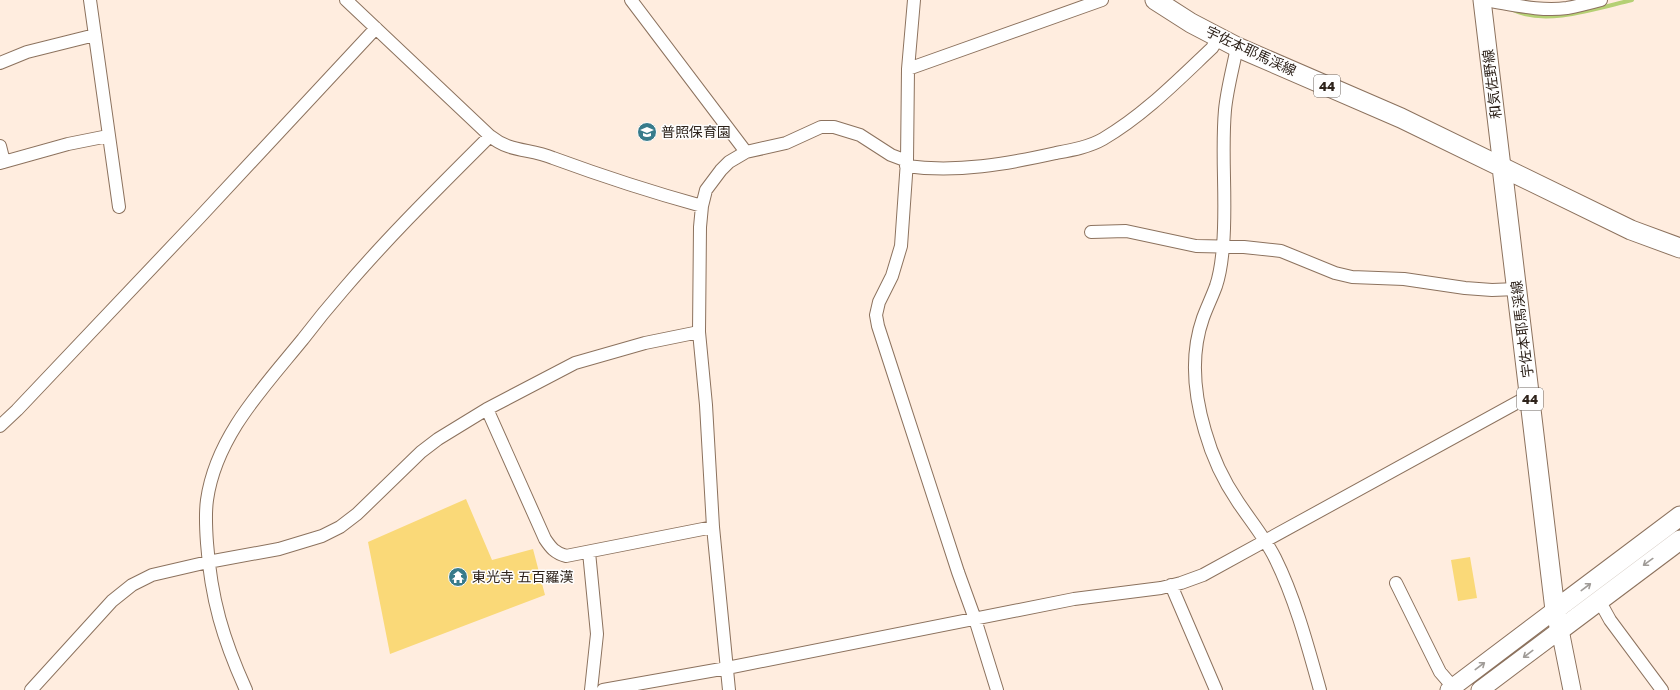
<svg xmlns="http://www.w3.org/2000/svg" width="1680" height="690" font-family="'Golos Text','Noto Sans JP',sans-serif">
  <style>
    .lines { fill: none; stroke-linecap: round; stroke-linejoin: round }
    .stream { stroke: #b5d074; stroke-width: 4 }
    .building { fill: #fad978 }
    .street-casing { stroke: #8c725e; stroke-width: 14 }
    .secondary-casing { stroke: #8c725e; stroke-width: 19 }
    .primary-casing { stroke: #8c725e; stroke-width: 21 }
    .street { stroke: #fff; stroke-width: 12 }
    .secondary { stroke: #fff; stroke-width: 17 }
    .primary { stroke: #fff; stroke-width: 19 }
    .oneway { stroke: #a09c98 }
    .labels { text-anchor: middle; stroke-width: 3; stroke-linejoin: round; paint-order: stroke }
    .shield { fill: #fefefe; stroke: #6c645e; stroke-width: 1 }
    .shield-label { font-size: 13px; font-weight: bold; fill: #2d221a }
    .street-label { font-size: 14px; fill: #2d221a; stroke: #fefefe }
    .poi-label { font-size: 14px; fill: #2d221a; stroke: #fefefe; text-anchor: start }
  </style>
  <rect width="100%" height="100%" fill="#ffeddf"/>
  <g class="lines">
    <path class="stream" d="M 1513,10 C 1546,26 1598,8 1632,0"/>
  </g>
  <path class="building" d="M 466,499 L 492,560 L 533,549 L 545,595 L 390,654 L 368,542 Z
    M 1470,557 L 1477,598 L 1458,601 L 1451,560 Z"/>
  <g class="lines">
    <g class="street-casing">
      <path id="street" d="M 90,0 L 119,207
        M 346,0 L 490,136 C 511,153 529,148 553,158 C 602,176 651,192 702,206
        M 631,0 L 746,152
        M 914,0 L 908,69 L 907,161 L 901,246 L 892,276 L 879,302 L 876,315 L 878,326 L 958,572 L 975,619 L 997,690
        M 1484,0 C 1511,4 1540,12 1567,8 C 1578,6 1590,3 1601,0
        M 1237,47 C 1233,68 1227,89 1225,110 C 1221,155 1227,201 1223,246 C 1222,259 1220,274 1216,286 C 1212,297 1207,307 1203,318 C 1190,355 1194,394 1205,431 C 1212,456 1223,480 1238,502 C 1250,520 1265,538 1275,558 C 1295,598 1308,647 1320,690
        M 0,63 L 27,52 L 95,35
        M 908,69 L 1102,0
        M 0,146 L 4,162
        M 0,163 L 68,144 L 108,136
        M 906,166 C 957,173 1007,164 1056,153 C 1072,150 1089,147 1103,139 C 1144,115 1177,81 1212,48 L 1219,37
        M 1091,232 L 1126,231 L 1196,246 L 1244,247 L 1281,251 L 1335,273 L 1352,277 L 1404,279 L 1465,288 L 1492,290 L 1517,289
        M 487,409 L 545,539 C 551,548 555,553 566,556 L 713,527
        M 0,426 L 17,410 L 199,218 L 376,28
        M 589,552 L 597,634 L 591,690
        M 1396,583 L 1440,672 L 1453,687
        M 1171,585 L 1216,690
        M 1599,600 L 1610,620 L 1662,690
        M 31,690 L 112,601 L 132,585 L 152,575 L 208,562 L 279,549 L 322,536 L 340,527 L 357,514 L 421,452 L 438,439 L 487,409 L 575,363 L 645,343 L 699,332
        M 246,690 C 223,639 211,599 207,543 C 206,529 205,514 207,500 C 216,436 264,387 303,339 C 316,322 329,306 343,290 C 389,236 440,186 490,136
        M 603,690 L 727,668 L 1074,599 L 1161,588 L 1181,583 L 1203,575 L 1529,396
        M 729,690 L 713,527 L 706,405 L 699,332 L 700,227 L 702,206 L 706,190 L 721,170 L 729,162 L 746,152 L 786,143 L 821,127 L 834,127 L 860,135 L 891,155 L 907,161"/>
    </g>
    <g class="secondary-casing">
      <path id="secondary" d="M 1482,0 L 1502,167
        M 1449,690 L 1555,610
        M 1480,690 L 1560,630 L 1572,690"/>
    </g>
    <g class="primary-casing">
      <path id="primary" d="M 1155,0 L 1191,23 L 1237,47 L 1401,118 L 1631,230 L 1680,248
        M 1502,167 L 1555,610 L 1560,630 L 1680,540
        M 1555,610 L 1680,516"/>
    </g>
    <use href="#street" class="street"/>
    <use href="#secondary" class="secondary"/>
    <use href="#primary" class="primary"/>
  </g>
  <defs><path id="oneway-shaft" d="M-6 0H5M1.5-3L5.5 0L1.5 3" fill="none" stroke-width="1.6" stroke-linecap="round" stroke-linejoin="round"/></defs>
  <g class="oneway">
    <use href="#oneway-shaft" transform="translate(1648 562) rotate(144)"/>
    <use href="#oneway-shaft" transform="translate(1586 587) rotate(-37)"/>
    <use href="#oneway-shaft" transform="translate(1528 654) rotate(143)"/>
    <use href="#oneway-shaft" transform="translate(1480 666) rotate(-37)"/>
  </g>
  <defs>
    <g id="school-disc" transform="scale(1)"><circle r="9.5" fill="#387b8b" stroke="#fefefe"/><path d="M0-5L7-2L0 1L-7-2ZM-4 1L0 2.5L4 1V4Q0 6-4 4Z" fill="#fff"/></g>
    <g id="temple-disc" transform="scale(1)"><circle r="9.5" fill="#387b8b" stroke="#fefefe"/><path d="M0-6L5-2H3V0L6.5 2.5H4V6H1.5V3h-3V6H-4V2.5H-6.5L-3 0V-2H-5Z" fill="#fff"/></g>
  </defs>
  <g fill-rule="evenodd">
    <use href="#school-disc" x="647" y="132"/>
    <use href="#temple-disc" x="458" y="577"/>
  </g>
  <g class="labels">
    <g class="shield">
      <rect x="1314" y="75" width="26" height="22" rx="3"/>
      <rect x="1517" y="388" width="26" height="22" rx="3"/>
    </g>
    <g class="shield-label">
      <text x="1327" y="91">44</text>
      <text x="1530" y="404">44</text>
    </g>
    <g class="street-label">
      <text transform="translate(1251 51) rotate(25)" y="5">宇佐本耶馬渓線</text>
      <text transform="translate(1492 84) rotate(-97)" y="5">和気佐野線</text>
      <text transform="translate(1522 329) rotate(-97)" y="5">宇佐本耶馬渓線</text>
    </g>
    <g class="poi-label">
      <text x="661" y="137">普照保育園</text>
      <text x="472" y="582">東光寺 五百羅漢</text>
    </g>
  </g>
</svg>
